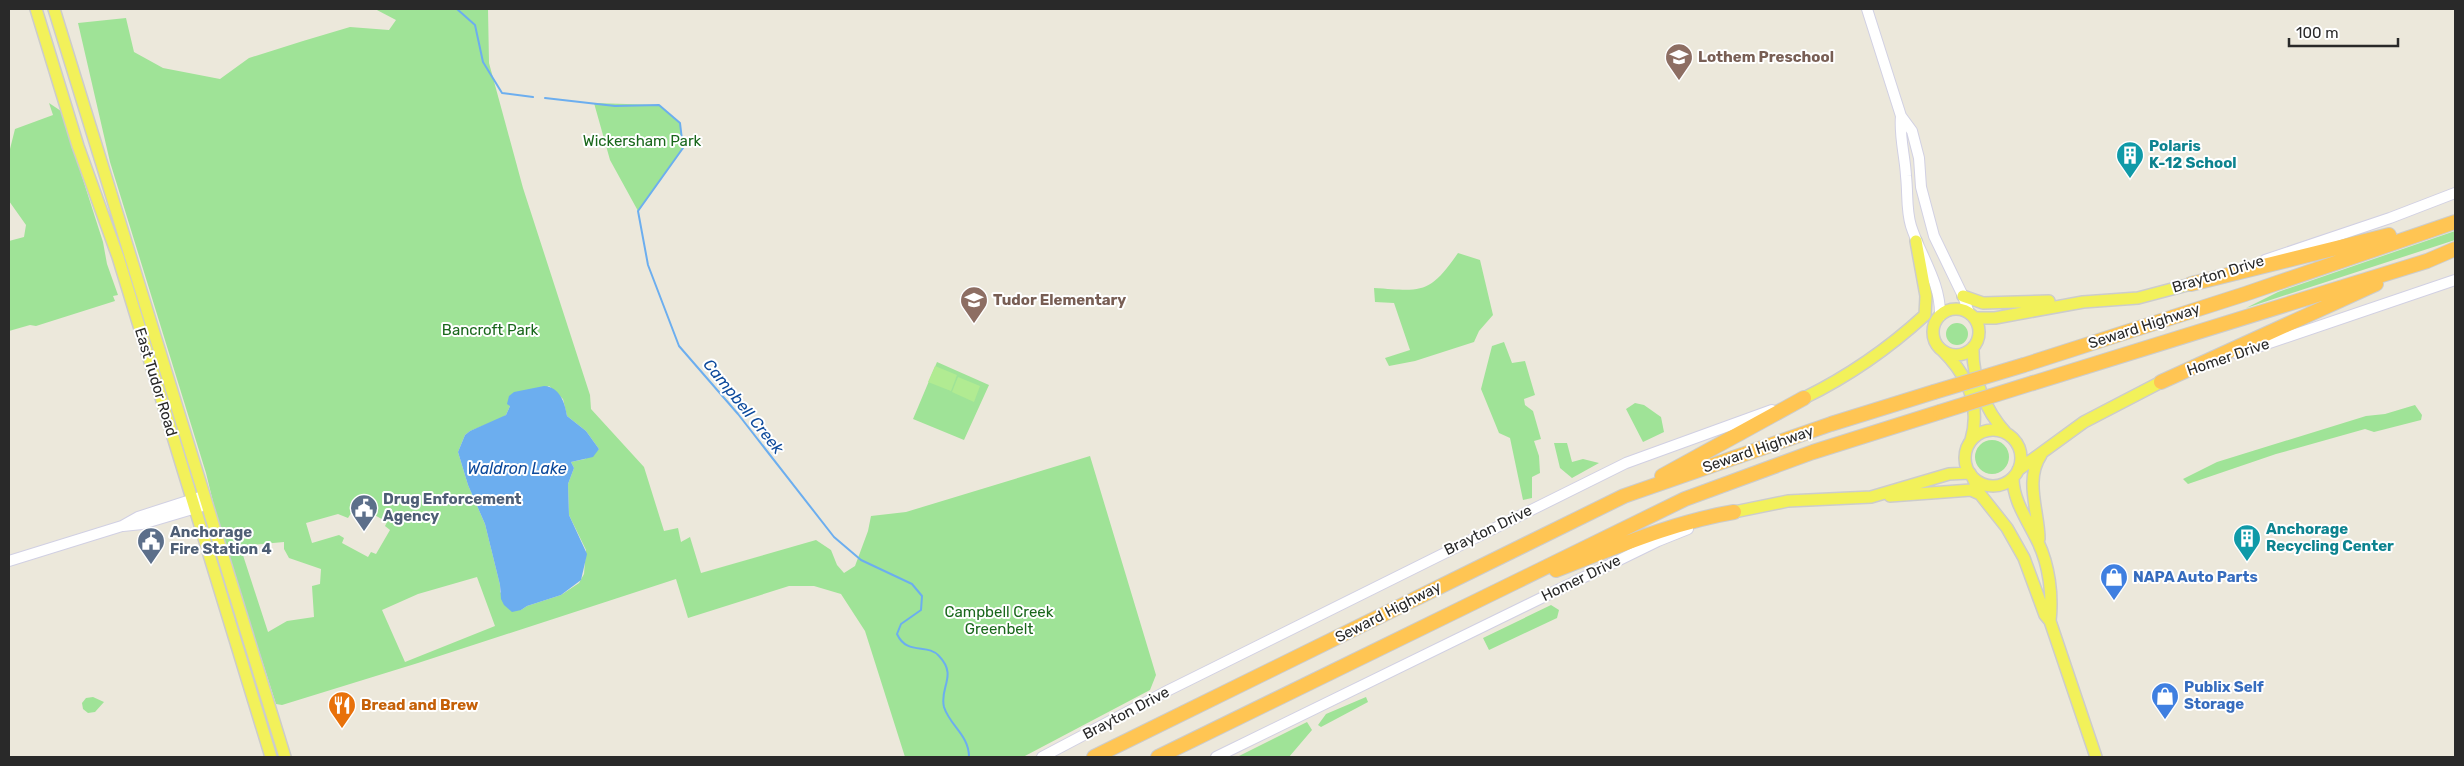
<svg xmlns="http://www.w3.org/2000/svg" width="2464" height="766" font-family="Rubik,sans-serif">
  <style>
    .green { fill: #9fe397; fill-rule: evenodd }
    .pitch { fill: #b1eb92 }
    .water { fill: #6caeef }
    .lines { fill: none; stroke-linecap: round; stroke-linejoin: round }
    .stream { stroke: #6caeef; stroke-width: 2 }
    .secondary-casing { stroke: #d1d0e3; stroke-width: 12 }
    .primary-casing { stroke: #ccc; stroke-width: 14 }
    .highway-casing { stroke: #ccc; stroke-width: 16 }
    .secondary { stroke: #fff; stroke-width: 10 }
    .primary { stroke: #f2f15a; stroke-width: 11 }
    .highway { stroke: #ffc553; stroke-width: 14 }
    .highway-bridge-casing { stroke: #ccc; stroke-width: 16; stroke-linecap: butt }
    .highway-bridge { stroke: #ffc553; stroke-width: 14 }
    .labels { text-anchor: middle; stroke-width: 4; stroke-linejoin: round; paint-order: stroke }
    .education-label { font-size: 15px; font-weight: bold; fill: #785e54; stroke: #fff; text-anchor: start }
    .park-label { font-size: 15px; fill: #19671b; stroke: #fff }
    .culture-label { font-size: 15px; font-weight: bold; fill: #0d838f; stroke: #fff; text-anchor: start }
    .street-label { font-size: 15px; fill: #292929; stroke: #fff }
    .service-label { font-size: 15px; font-weight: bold; fill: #4e5e75; stroke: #fff; text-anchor: start }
    .shop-label { font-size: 15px; font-weight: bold; fill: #366cbe; stroke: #fff; text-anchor: start }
    .food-label { font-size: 15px; font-weight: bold; fill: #c56008; stroke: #fff; text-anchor: start }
    .water-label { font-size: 16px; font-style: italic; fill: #0c499b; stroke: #fff }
  </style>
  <rect width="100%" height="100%" fill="#ece8db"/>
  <path class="green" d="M 375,9 L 488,9 L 489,63 L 523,188 L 590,395 L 591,409 L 644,467 L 664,531 L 678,528 L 681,542 L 690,537 L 701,573 L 816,540 L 831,550 L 837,565 L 844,573 L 855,566 L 868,531 L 871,516 L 906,512 L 1090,456 L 1156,675 L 1150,690 L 1023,757 L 905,757 L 865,631 L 841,594 L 814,586 L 789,586 L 688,618 L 676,579 L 418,663 L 282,705 L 276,704 L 219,526 L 206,473 L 110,162 L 78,23 L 126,18 L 134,52 L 163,68 L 220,79 L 249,58 L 303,41 L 350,27 L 389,30 L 396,20 ZM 549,386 L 563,399 L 567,416 L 586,431 L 599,449 L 585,459 L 571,462 L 574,468 L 568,484 L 569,515 L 586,550 L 584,574 L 579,583 L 561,595 L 527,606 L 521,610 L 500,592 L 500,585 L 485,524 L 468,485 L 458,452 L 465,435 L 470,431 L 500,419 L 506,415 L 510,406 ZM 362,508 L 387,522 L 385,526 L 390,530 L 376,554 L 371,552 L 368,557 L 342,543 L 344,538 L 339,535 L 312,543 L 306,523 L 338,514 L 348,518 L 353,510 L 358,512 ZM 284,542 L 284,549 L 289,558 L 321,569 L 320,584 L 312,586 L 314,617 L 287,621 L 268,632 L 240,546 ZM 477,577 L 495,626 L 405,662 L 382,610 L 418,594 Z
    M 49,103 L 61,111 L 103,242 L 107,264 L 118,295 L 113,296 L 115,301 L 36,326 L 30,325 L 9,331 L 9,241 L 24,237 L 26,225 L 9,201 L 9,153 L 15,129 L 53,115 Z
    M 594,103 L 659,105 L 680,123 L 683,148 L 638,211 L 610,160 Z
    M 2455,231 L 2455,240 L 2246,308 L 2278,292 Z
    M 1458,253 L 1480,260 L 1493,315 L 1479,331 L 1474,342 L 1415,361 L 1389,366 L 1385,358 L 1410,350 L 1394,303 L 1375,302 L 1374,288 C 1422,291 1429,295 1458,253 Z
    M1946 334a11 11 0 1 1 22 0a11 11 0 1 1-22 0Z
    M 1504,342 L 1512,363 L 1525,361 L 1535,395 L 1524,399 L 1525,405 L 1533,411 L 1541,439 L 1534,441 L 1539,456 L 1540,473 L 1532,477 L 1532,498 L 1523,500 L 1510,438 L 1499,433 L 1481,389 L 1492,346 Z
    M 937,362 L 989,385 L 964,440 L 913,419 Z
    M 1635,403 L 1644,405 L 1661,417 L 1664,432 L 1643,442 L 1626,409 Z
    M 2415,405 L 2422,415 L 2421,420 L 2374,432 L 2365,429 L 2276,454 L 2188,484 L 2183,479 L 2217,462 L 2366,416 L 2385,414 Z
    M1975 457a17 17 0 1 1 34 0a17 17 0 1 1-34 0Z
    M 1554,443 L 1567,443 L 1572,462 L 1583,459 L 1599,463 L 1572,478 L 1560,468 Z
    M 1551,605 L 1559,610 L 1557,618 L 1489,650 L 1483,638 Z
    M 93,697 L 104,702 L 95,712 L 88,713 L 83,709 L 82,703 L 86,698 Z
    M 1366,697 L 1368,702 L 1321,727 L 1318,725 L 1326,714 Z
    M 1307,722 L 1312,730 L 1289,757 L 1237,757 Z"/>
  <path class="pitch" d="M 935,366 L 957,375 L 951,391 L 928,382 Z
    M 958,377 L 980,386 L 974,402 L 952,392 Z"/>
  <path class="water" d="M 544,386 C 560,387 565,403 567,416 L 586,431 L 599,449 L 593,457 L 571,462 L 574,468 L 568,484 L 569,515 L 587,554 L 581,580 L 561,595 L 527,606 L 521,610 L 512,612 L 504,605 L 501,599 L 500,585 L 485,524 L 468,485 L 458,452 L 465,435 L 470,431 L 506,415 L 510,406 L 507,404 L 509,396 L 514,392 Z"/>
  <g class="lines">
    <path class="stream" d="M 457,9 L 475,25 L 483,62 L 502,93 L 533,97
      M 545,98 L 615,106 L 659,105 L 680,123 L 683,148 L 638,211 L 648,265 L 679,346 L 738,414 L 834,537 L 861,560 L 912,584 L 922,596 L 921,610 L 901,624 L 897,634 C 907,656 928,643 939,656 C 958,676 939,687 944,707 C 950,726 969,735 969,757"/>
    <g class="secondary-casing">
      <path id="secondary" d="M 1867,9 L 1901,116 L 1912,131 L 1919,158 L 1921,187 L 1934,236 L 1963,296 L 1969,313
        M 1901,116 C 1899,136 1905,156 1906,176 C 1908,193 1906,210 1911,226 C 1921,257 1941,283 1940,316
        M 2265,260 L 2390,218 L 2455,193
        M 2237,354 L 2455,280
        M 123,526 L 142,524 L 206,505
        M 9,561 L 122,526 L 138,517 L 203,496
        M 1042,757 L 1169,690 L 1626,463 L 1772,410
        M 1216,757 L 1658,541 L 1688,529"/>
    </g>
    <g class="primary-casing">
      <path id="primary" d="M 36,9 L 78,146 L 118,257 L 271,757
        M 54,9 L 285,757
        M 1963,296 L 1983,303 L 2049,301
        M1933 332a23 23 0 1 1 46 0a23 23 0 1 1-46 0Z
        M 1974,318 L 1995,318 L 2083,302 L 2138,298 L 2191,284
        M 1973,347 C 1972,378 1985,410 2006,433
        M 1943,351 C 1968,376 1981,405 1971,440
        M 1804,398 C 1849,376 1888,349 1925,315 L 1926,296 L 1916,241
        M1965 458a28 28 0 1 1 56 0a28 28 0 1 1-56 0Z
        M 2018,470 L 2084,422 L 2161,382
        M 1972,476 L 1980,494 L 2007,528 L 2024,558 L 2045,615 L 2050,621 L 2096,757
        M 2013,478 C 2013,501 2028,521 2038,542 C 2049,565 2053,595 2050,621
        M 1890,496 L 1971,490 L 1980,494
        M 1734,512 L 1788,501 L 1871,497 L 1949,474 L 1970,473
        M 2039,539 C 2039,512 2024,480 2041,455"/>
    </g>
    <g class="highway-casing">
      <path id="highway" d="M 2191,284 L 2389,235
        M 2024,365 L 2245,294 L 2455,222
        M 2161,382 L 2376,284
        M 2033,383 L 2427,261 L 2455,249
        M 1662,476 L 1804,398
        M 1556,570 C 1614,548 1673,522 1734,512
        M 1094,757 L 1624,496 L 1831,424 L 1934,392
        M 1158,757 L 1685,499 L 1813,452 L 1940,412"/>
    </g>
    <use href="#secondary" class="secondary"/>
    <use href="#primary" class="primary"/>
    <use href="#highway" class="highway"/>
    <g class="highway-bridge-casing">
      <path id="highway-bridge" d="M 1934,392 L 2024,365
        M 1940,412 L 2033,383"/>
    </g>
    <use href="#highway-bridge" class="highway-bridge"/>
  </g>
  <defs>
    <g id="school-pin" transform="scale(1.4375)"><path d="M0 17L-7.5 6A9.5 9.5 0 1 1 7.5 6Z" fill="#8d6e63" stroke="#fff"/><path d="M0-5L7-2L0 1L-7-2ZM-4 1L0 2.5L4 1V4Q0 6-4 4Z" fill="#fff"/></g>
    <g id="building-pin" transform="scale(1.4375)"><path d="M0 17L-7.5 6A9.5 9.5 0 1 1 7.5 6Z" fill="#0f9aa8" stroke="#fff"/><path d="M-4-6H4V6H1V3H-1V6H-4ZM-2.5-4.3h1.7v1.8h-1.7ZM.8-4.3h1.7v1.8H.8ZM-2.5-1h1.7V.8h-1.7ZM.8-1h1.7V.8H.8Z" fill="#fff"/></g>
    <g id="civic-pin" transform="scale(1.4375)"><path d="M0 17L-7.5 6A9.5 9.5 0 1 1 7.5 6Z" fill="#5c6f8a" stroke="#fff"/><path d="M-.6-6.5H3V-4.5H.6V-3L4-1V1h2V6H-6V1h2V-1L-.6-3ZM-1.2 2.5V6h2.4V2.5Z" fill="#fff"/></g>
    <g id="shop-pin" transform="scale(1.4375)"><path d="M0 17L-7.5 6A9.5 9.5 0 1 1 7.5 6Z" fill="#3f7fe0" stroke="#fff"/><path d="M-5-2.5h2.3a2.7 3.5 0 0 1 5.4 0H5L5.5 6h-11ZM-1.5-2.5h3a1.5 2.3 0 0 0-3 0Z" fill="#fff"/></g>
    <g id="restaurant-pin" transform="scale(1.4375)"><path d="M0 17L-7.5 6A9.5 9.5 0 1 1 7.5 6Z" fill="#e8710a" stroke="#fff"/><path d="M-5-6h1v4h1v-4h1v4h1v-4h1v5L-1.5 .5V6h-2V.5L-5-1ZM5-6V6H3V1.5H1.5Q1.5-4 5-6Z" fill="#fff"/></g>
  </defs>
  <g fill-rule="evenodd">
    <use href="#school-pin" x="1679" y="57"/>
    <use href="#building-pin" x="2130" y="155"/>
    <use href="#school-pin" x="974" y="300"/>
    <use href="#civic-pin" x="364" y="508"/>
    <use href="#building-pin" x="2247" y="538"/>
    <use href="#civic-pin" x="151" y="541"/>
    <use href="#shop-pin" x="2114" y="577"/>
    <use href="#shop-pin" x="2165" y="696"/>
    <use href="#restaurant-pin" x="342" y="705"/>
  </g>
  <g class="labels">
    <g class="education-label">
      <text x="1698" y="62">Lothem Preschool</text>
      <text x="993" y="305">Tudor Elementary</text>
    </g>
    <g class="park-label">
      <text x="642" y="146">Wickersham Park</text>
      <text x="490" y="335">Bancroft Park</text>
      <text x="999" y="617">Campbell Creek<tspan x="999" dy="17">Greenbelt</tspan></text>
    </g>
    <g class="culture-label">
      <text x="2149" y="151">Polaris<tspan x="2149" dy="17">K-12 School</tspan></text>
      <text x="2266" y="534">Anchorage<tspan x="2266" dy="17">Recycling Center</tspan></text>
    </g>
    <g class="street-label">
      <text transform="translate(2218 274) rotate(-17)" y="5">Brayton Drive</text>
      <text transform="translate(2144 326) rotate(-18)" y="5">Seward Highway</text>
      <text transform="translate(2228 357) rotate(-19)" y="5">Homer Drive</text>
      <text transform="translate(156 382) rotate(73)" y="5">East Tudor Road</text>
      <text transform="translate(1758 449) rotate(-19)" y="5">Seward Highway</text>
      <text transform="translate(1488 530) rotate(-26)" y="5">Brayton Drive</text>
      <text transform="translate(1581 578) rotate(-26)" y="5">Homer Drive</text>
      <text transform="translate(1388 612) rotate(-27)" y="5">Seward Highway</text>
      <text transform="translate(1126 713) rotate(-28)" y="5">Brayton Drive</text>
    </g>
    <g class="service-label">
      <text x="383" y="504">Drug Enforcement<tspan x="383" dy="17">Agency</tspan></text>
      <text x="170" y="537">Anchorage<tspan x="170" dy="17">Fire Station 4</tspan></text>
    </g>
    <g class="shop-label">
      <text x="2133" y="582">NAPA Auto Parts</text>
      <text x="2184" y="692">Publix Self<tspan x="2184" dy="17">Storage</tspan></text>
    </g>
    <g class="food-label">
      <text x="361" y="710">Bread and Brew</text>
    </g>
    <g class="water-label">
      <text transform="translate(744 406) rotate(51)" y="6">Campbell Creek</text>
      <text x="517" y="474">Waldron Lake</text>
    </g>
  </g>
  <rect width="2464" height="766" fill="none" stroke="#292929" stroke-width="20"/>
  <path d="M2289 38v8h109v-8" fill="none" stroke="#292929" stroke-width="2.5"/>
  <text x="2296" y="38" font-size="15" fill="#292929" stroke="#ffffff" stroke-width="4" paint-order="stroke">100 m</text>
</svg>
